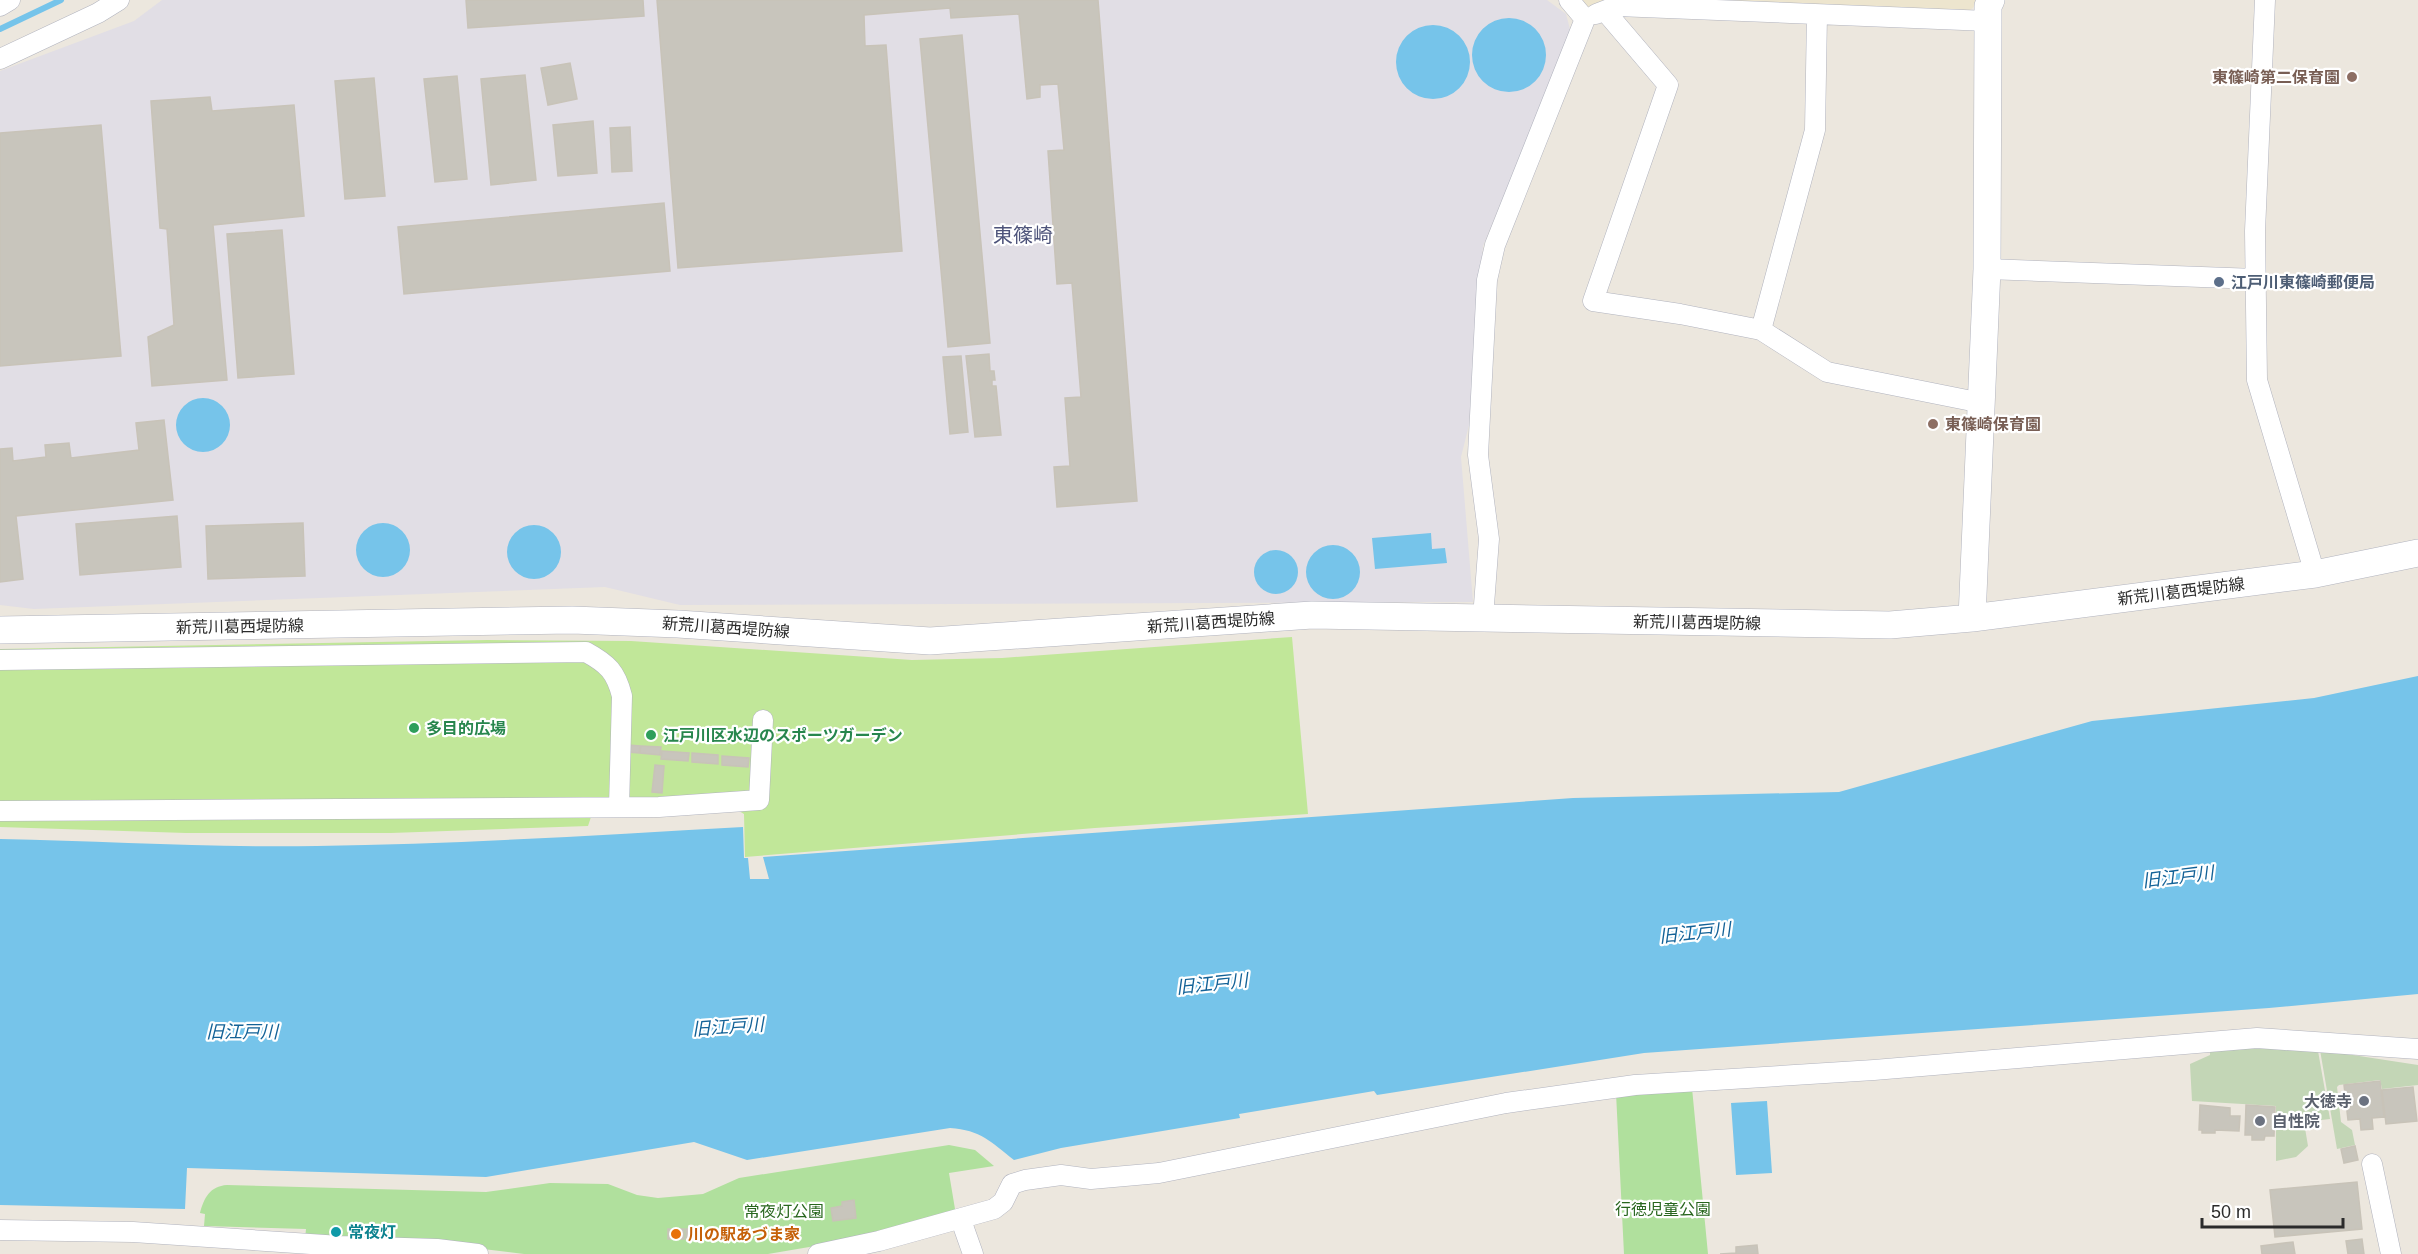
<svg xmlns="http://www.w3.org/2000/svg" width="2418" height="1254" font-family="Helvetica,'Noto Sans JP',sans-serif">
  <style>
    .industrial { fill: #e1dee5 }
    .education { fill: #ede5ce }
    .green { fill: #b0e09d }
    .cemetery { fill: #c3d6b6 }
    .pitch { fill: #c1e799 }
    .water { fill: #76c4ea }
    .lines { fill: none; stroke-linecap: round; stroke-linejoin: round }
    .stream { stroke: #76c4ea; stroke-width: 6 }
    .building { fill: #c8c5bc; stroke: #c8c3b8; stroke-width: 1.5 }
    .street-casing { stroke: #b1b3be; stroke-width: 21 }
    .secondary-casing { stroke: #b1b3be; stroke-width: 28 }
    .street { stroke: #fff; stroke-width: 20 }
    .secondary { stroke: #fff; stroke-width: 27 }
    .education-dot { fill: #8d6e63; stroke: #fff; stroke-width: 2 }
    .service-dot { fill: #5c6f8a; stroke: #fff; stroke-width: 2 }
    .leisure-dot { fill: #2e9e5b; stroke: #fff; stroke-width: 2 }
    .worship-dot { fill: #6b7280; stroke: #fff; stroke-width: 2 }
    .culture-dot { fill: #0f9aa8; stroke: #fff; stroke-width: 2 }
    .food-dot { fill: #e8710a; stroke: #fff; stroke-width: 2 }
    .labels { text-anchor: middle; stroke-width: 4.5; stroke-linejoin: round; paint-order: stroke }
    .education-label { font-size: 16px; font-weight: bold; fill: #785e54; stroke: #fff; text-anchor: end }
    .service-label { font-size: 16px; font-weight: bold; fill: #4e5e75; stroke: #fff; text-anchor: start }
    .street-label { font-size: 16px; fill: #2b2b2b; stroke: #fff }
    .leisure-label { font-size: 16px; font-weight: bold; fill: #27864d; stroke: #fff; text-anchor: start }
    .worship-label { font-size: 16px; font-weight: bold; fill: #5b616d; stroke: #fff; text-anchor: end }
    .park-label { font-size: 16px; fill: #28661e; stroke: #fff }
    .culture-label { font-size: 16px; font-weight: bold; fill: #0d838f; stroke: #fff; text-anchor: start }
    .food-label { font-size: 16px; font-weight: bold; fill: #c56008; stroke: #fff; text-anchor: start }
    .water-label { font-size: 18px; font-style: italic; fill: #136297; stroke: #fff }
    .quarter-label { font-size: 20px; fill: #4d537a; stroke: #fff }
  </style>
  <rect width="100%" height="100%" fill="#ece7de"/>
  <path class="industrial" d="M 162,0 L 1547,0 L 1566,14 L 1571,33 L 1483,246 L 1469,425 L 1461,457 L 1473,602 L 680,605 L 605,587 L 34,609 L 0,605 L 0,71 L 134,21 Z"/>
  <path class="education" d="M 1582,0 L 1976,0 L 1976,5 L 1970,10 L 1610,2 L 1597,11 L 1587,6 Z"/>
  <path class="green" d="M 1692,1088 L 1708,1254 L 1624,1254 L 1616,1093 Z
    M 949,1145 L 975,1150 L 994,1166 L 949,1173 L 956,1215 L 880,1235 L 768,1254 L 524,1254 L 434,1243 L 305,1239 L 306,1229 L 204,1226 L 205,1214 L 200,1213 C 204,1198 210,1186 227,1185 L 486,1192 L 550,1183 L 608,1184 L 637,1195 L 658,1198 L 703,1194 L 739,1178 Z"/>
  <path class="cemetery" d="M 2267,1041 L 2318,1051 L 2330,1119 L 2304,1122 L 2308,1146 L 2296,1157 L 2276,1161 L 2276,1106 L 2192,1101 L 2190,1064 L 2210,1055 L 2210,1048 Z
    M 2320,1050 L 2418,1065 L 2418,1085 L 2382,1089 L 2380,1080 L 2339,1085 L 2337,1087 L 2341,1122 L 2352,1130 L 2355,1145 L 2337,1149 Z"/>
  <path class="pitch" d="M 1292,637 L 1308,814 L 1095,828 L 745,857 L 744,814 L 739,811 L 591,817 L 588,826 L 391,833 L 186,833 L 0,827 L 0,649 L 488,640 L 631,641 L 912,660 L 1002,658 Z"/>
  <path class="water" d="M1472 55a37 37 0 1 1 74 0a37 37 0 1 1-74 0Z
    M1396 62a37 37 0 1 1 74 0a37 37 0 1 1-74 0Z
    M176 425a27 27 0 1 1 54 0a27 27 0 1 1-54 0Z
    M356 550a27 27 0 1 1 54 0a27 27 0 1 1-54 0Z
    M507 552a27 27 0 1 1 54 0a27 27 0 1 1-54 0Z
    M 1431,533 L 1432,549 L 1445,548 L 1447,563 L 1375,569 L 1372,538 Z
    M1306 572a27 27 0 1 1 54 0a27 27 0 1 1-54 0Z
    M1254 572a22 22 0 1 1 44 0a22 22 0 1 1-44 0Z
    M 2418,676 L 2418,994 L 2269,1008 L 1644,1053 L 1377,1095 L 1374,1091 L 1239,1114 L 1240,1118 L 1061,1148 L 1014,1160 C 991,1142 981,1130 950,1128 L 747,1160 L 694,1142 L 486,1177 L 187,1168 L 185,1209 L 0,1205 L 0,839 C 106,841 211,848 317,846 C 459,844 601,835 743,827 L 744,858 L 748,858 L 750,879 L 769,879 L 763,857 L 1573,798 L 1839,792 L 2092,721 L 2314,698 Z
    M 1767,1101 L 1772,1173 L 1736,1175 L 1731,1103 Z"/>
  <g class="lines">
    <path class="stream" d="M 0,29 L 61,0"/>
  </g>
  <path class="building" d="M 466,0 L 643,0 L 644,16 L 468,28 Z
    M 657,0 L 1098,0 L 1137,501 L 1057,507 L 1054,467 L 1070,466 L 1065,398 L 1081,397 L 1072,283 L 1057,284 L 1048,151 L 1064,150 L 1058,84 L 1040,85 L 1040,97 L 1027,99 L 1019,14 L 951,18 L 950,8 L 864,15 L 865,46 L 886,45 L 902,251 L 678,268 Z
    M 962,35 L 990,343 L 948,347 L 920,39 Z
    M 570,63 L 577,99 L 548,105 L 541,68 Z
    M 525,75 L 536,180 L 491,185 L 481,79 Z
    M 457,76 L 467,179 L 435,182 L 424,79 Z
    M 374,78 L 385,196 L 345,199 L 335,81 Z
    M 210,97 L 212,111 L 294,105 L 304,216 L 213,225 L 227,380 L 152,386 L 148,337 L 174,325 L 167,229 L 160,228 L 151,101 Z
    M 593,121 L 597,173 L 558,176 L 553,125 Z
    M 101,125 L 121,356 L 0,366 L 0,133 Z
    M 630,127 L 632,171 L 612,172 L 610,128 Z
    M 664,203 L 670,271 L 404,294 L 398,227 Z
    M 282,230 L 294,374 L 238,378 L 227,234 Z
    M 989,354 L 990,371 L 994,371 L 995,380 L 992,380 L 992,386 L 996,386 L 1001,435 L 975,437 L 966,356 Z
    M 961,356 L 968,432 L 950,434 L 943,357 Z
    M 164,420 L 173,500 L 16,516 L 23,579 L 0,582 L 0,449 L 12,448 L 13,461 L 46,457 L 45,445 L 69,443 L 71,458 L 139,450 L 136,423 Z
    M 177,516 L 181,567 L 80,575 L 76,524 Z
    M 303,523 L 305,576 L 208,579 L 206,526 Z
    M 628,745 L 640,746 L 639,753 L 627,752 Z
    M 641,746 L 661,747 L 660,755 L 640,753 Z
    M 662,751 L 689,753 L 688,761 L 661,759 Z
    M 692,753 L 718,755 L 718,764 L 692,762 Z
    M 722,756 L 749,758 L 748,767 L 722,765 Z
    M 655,765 L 664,766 L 662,793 L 652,792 Z
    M 2380,1081 L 2384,1117 L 2372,1118 L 2373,1129 L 2361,1130 L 2360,1119 L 2348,1120 L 2344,1085 Z
    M 2413,1087 L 2417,1121 L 2386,1124 L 2382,1090 Z
    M 2200,1105 L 2230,1108 L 2230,1116 L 2240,1116 L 2239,1131 L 2215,1130 L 2215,1133 L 2202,1133 L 2202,1130 L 2199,1130 Z
    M 2246,1105 L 2275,1107 L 2274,1136 L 2265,1136 L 2264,1140 L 2252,1140 L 2252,1135 L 2245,1135 Z
    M 2355,1146 L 2358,1160 L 2344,1163 L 2341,1149 Z
    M 2357,1182 L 2362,1229 L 2275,1237 L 2270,1190 Z
    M 854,1200 L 856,1218 L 833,1221 L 831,1208 L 842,1206 L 842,1202 Z
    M 668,1229 L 684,1229 L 684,1239 L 668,1239 Z
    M 686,1229 L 697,1230 L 697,1239 L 686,1239 Z
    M 2362,1239 L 2364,1254 L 2348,1254 L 2346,1241 Z
    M 2293,1242 L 2295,1254 L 2262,1254 L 2261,1246 Z
    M 1757,1245 L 1758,1254 L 1720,1254 L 1736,1253 L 1736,1247 Z"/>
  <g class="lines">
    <g class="street-casing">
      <path id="street" d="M 2265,0 L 2255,231 L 2257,380 L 2315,574
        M 0,6 L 10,0
        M 1605,11 L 1668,85 L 1593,301 L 1680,314 L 1761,330 L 1827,372 L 1982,403
        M 1596,14 L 1617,6 L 1988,21
        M 0,59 L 98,13 L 119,0
        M 1987,269 L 2256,279
        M 1761,330 L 1815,130 L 1817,15
        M 1483,618 L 1489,539 L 1478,455 L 1487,280 L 1495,245 L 1585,19 L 1569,0
        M 0,660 L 586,652 C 608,664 616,672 622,696 L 619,807
        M 0,811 L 659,807 L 759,800 L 763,720
        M 2372,1164 L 2391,1254
        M 961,1220 L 973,1254
        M 0,1230 L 133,1232 L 340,1246 L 437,1249 L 478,1254
        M 818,1254 L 879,1241 L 994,1209 L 1003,1202 L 1012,1184 L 1025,1180 L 1061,1175 L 1091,1179 L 1159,1173 L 1506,1103 L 1635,1085 L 1874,1070 L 2257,1038 L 2418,1049"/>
    </g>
    <g class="secondary-casing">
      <path id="secondary" d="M 1972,618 L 1987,269 L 1988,21 L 1988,6 L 1991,0
        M 0,630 L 572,620 L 678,624 L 930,641 L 1312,615 L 1890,625 L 1972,618 L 2315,574 L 2418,553"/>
    </g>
    <use href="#street" class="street"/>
    <use href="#secondary" class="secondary"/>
  </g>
  <g class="education-dot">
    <circle cx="2352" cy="77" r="6"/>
    <circle cx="1933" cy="424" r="6"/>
  </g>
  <circle class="service-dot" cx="2219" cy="282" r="6"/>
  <g class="leisure-dot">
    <circle cx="414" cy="728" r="6"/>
    <circle cx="651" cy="735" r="6"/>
  </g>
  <g class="worship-dot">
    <circle cx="2364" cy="1101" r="6"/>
    <circle cx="2260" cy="1121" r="6"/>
  </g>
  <circle class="culture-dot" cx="336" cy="1232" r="6"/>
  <circle class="food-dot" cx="676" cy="1234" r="6"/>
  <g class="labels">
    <g class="education-label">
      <text x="2340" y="83">東篠崎第二保育園</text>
      <text x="1945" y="430" text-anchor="start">東篠崎保育園</text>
    </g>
    <g class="service-label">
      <text x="2231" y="288">江戸川東篠崎郵便局</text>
    </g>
    <g class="street-label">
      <text transform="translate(2181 591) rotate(-7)" y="6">新荒川葛西堤防線</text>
      <text transform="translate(1211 622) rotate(-4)" y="6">新荒川葛西堤防線</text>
      <text transform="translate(1697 622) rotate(1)" y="6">新荒川葛西堤防線</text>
      <text transform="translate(240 626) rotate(-1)" y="6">新荒川葛西堤防線</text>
      <text transform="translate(726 627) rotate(4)" y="6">新荒川葛西堤防線</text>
    </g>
    <g class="leisure-label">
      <text x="426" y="734">多目的広場</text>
      <text x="663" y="741">江戸川区水辺のスポーツガーデン</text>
    </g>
    <g class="worship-label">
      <text x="2352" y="1107">大徳寺</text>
      <text x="2272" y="1127" text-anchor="start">自性院</text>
    </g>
    <g class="park-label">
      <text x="1663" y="1215">行徳児童公園</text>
      <text x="784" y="1217">常夜灯公園</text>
    </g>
    <g class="culture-label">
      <text x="348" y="1238">常夜灯</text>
    </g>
    <g class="food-label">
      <text x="688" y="1240">川の駅あづま家</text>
    </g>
    <g class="water-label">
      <text transform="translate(2178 877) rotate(-7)" y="6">旧江戸川</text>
      <text transform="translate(1695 933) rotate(-6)" y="6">旧江戸川</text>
      <text transform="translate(1212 984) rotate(-6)" y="6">旧江戸川</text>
      <text transform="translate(728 1027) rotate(-4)" y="6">旧江戸川</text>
      <text x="242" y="1038">旧江戸川</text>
    </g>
    <g class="quarter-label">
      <text x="1023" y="242">東篠崎</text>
    </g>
  </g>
  <path d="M2202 1218v9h141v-9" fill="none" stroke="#2b2b2b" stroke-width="3"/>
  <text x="2211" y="1218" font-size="18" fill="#2b2b2b" stroke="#ffffff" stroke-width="4.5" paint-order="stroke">50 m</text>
</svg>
